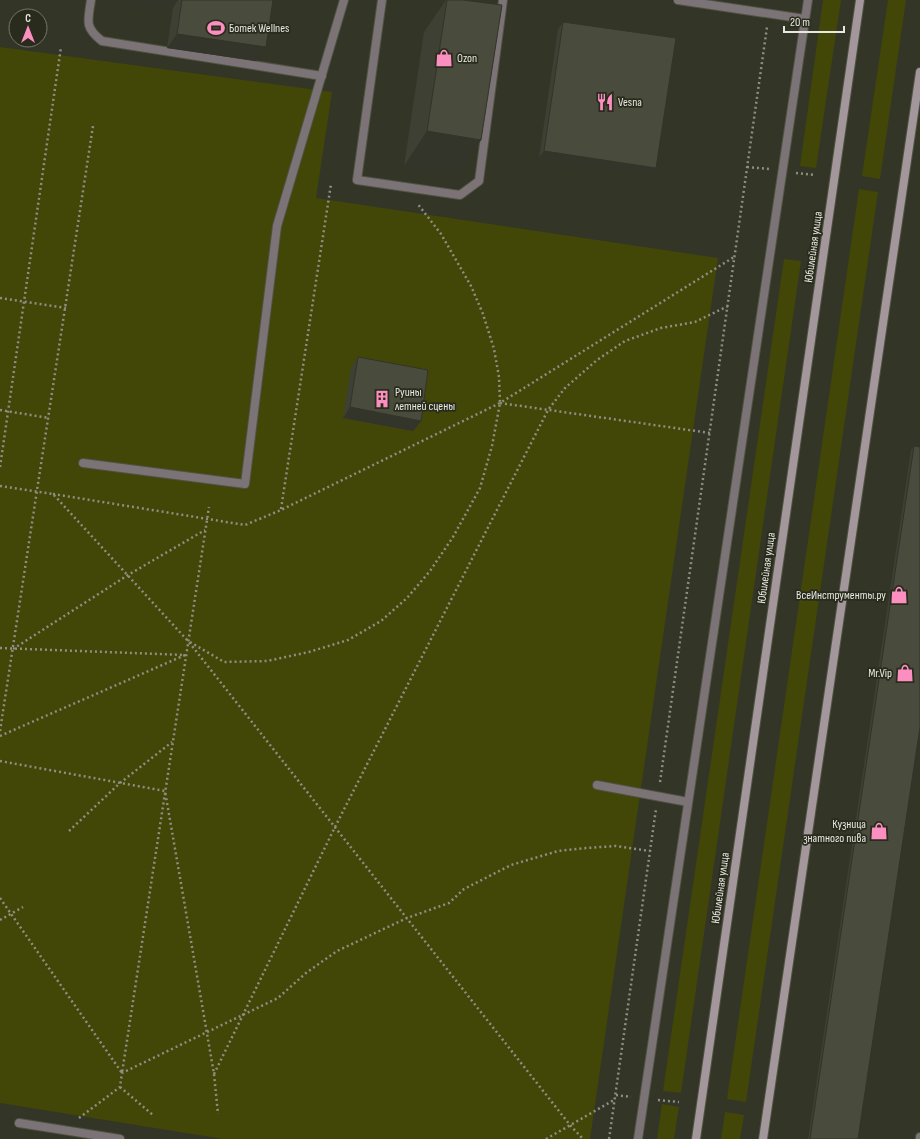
<svg xmlns="http://www.w3.org/2000/svg" width="920" height="1139" font-family="'Sofia Sans Condensed',sans-serif">
  <style>
    .green { fill: #424707 }
    .lines { fill: none; stroke-linecap: round; stroke-linejoin: round }
    .lane-casing { stroke: #505244; stroke-width: 10 }
    .street-casing { stroke: #505244; stroke-width: 10 }
    .secondary-casing { stroke: #505244; stroke-width: 10 }
    .path { stroke: #8d8f83; stroke-width: 2.5; stroke-dasharray: 2 3; stroke-linecap: butt }
    .lane { stroke: #7b7376; stroke-width: 8 }
    .street { stroke: #7b7376; stroke-width: 8 }
    .secondary { stroke: #a3979c; stroke-width: 8 }
    .wall { fill: #3f4034 }
    .shaded-wall { fill: #33342a }
    .building { fill: #494b3c; stroke: #33342a }
    .labels { text-anchor: middle; stroke-width: 3.5; stroke-linejoin: round; paint-order: stroke }
    .poi-label { font-size: 12px; fill: #e7e8df; stroke: #292b1d; text-anchor: start }
    .street-label { font-size: 12px; fill: #e7e8df; stroke: #292b1d }
  </style>
  <rect width="100%" height="100%" fill="#333527"/>
  <path class="green" d="M 823,0 L 841,0 L 816,168 L 800,166 Z
    M 888,0 L 906,0 L 880,179 L 862,176 Z
    M 0,47 L 332,92 L 316,198 L 718,258 L 590,1139 L 223,1139 L 0,1103 Z
    M 859,189 L 878,192 L 746,1102 L 727,1099 Z
    M 784,259 L 801,261 L 681,1093 L 663,1091 Z
    M 662,1104 L 679,1107 L 674,1139 L 657,1139 Z
    M 725,1112 L 744,1115 L 740,1139 L 721,1139 Z"/>
  <g class="lines">
    <g class="lane-casing">
      <path id="lane" d="M 91,0 C 88,21 84,27 102,41 L 322,76
        M 382,0 L 357,180 L 460,195 L 479,181 L 503,0
        M 678,0 L 805,19
        M 83,463 L 245,484 L 277,226 L 344,0
        M 597,785 L 688,802
        M 19,1123 L 120,1139
        M 638,1139 L 808,0"/>
    </g>
    <g class="street-casing">
      <path id="street" d="M 920,1139 L 920,1137"/>
    </g>
    <g class="secondary-casing">
      <path id="secondary" d="M 696,1139 L 860,0
        M 763,1139 L 920,72"/>
    </g>
    <path class="path" d="M 747,167 L 769,169
      M 796,173 L 815,175
      M 0,298 L 66,308
      M 500,403 L 710,433
      M 0,410 L 49,418
      M 0,467 L 61,47
      M 0,486 L 53,494 L 188,641 L 570,1125 L 583,1139
      M 53,494 L 245,525 L 281,510 L 500,403 L 734,257
      M 281,509 L 331,184
      M 190,642 L 224,662 L 267,661 L 309,652 L 348,640 L 381,621 L 407,598 L 430,571 L 453,537 L 480,488 L 492,446 L 500,403 L 499,377 L 494,349 L 483,314 L 471,286 L 441,234 L 417,203
      M 0,648 L 185,655
      M 13,649 L 128,575 L 205,530
      M 0,731 L 93,126
      M 0,736 L 185,655
      M 0,761 L 165,791 L 214,1074 L 218,1114
      M 660,782 L 767,27
      M 69,831 L 120,783 L 172,742
      M 0,898 L 122,1073 L 209,507
      M 0,920 L 23,907
      M 214,1074 L 335,827 L 548,410 L 565,388 L 597,360 L 625,341 L 661,328 L 695,322 L 728,306
      M 120,1087 L 153,1115
      M 616,1095 L 631,1097
      M 658,1100 L 679,1102
      M 79,1118 L 120,1087 L 122,1073 L 278,998 L 306,973 L 337,951 L 407,918 L 449,903 L 464,889 L 511,865 L 558,851 L 586,848 L 616,846 L 650,851
      M 546,1139 L 614,1100
      M 609,1139 L 656,809"/>
    <use href="#lane" class="lane"/>
    <use href="#street" class="street"/>
    <use href="#secondary" class="secondary"/>
  </g>
  <path class="wall" d="M 123,0 L 273,0 L 256,61 L 167,48 L 173,8 Z
    M 446,0 L 463,0 L 481,140 L 457,174 L 404,166 L 424,32 Z
    M 563,22 L 656,168 L 651,175 L 539,158 L 558,29 Z
    M 358,357 L 421,421 L 413,431 L 343,418 L 351,368 Z
    M 914,446 L 858,1139 L 808,1139 L 911,450 Z"/>
  <path class="shaded-wall" d="M 123,0 L 178,0 L 173,8 Z
    M 177,34 L 266,47 L 256,61 L 167,48 Z
    M 427,131 L 481,140 L 457,174 L 404,166 Z
    M 544,151 L 656,168 L 651,175 L 539,158 Z
    M 350,407 L 421,421 L 413,431 L 343,418 Z"/>
  <path class="building" d="M 182,0 L 273,0 L 266,47 L 177,34 Z
    M 447,0 L 463,0 L 502,5 L 481,140 L 427,131 Z
    M 563,22 L 676,38 L 656,168 L 544,151 Z
    M 358,357 L 428,370 L 421,421 L 350,407 Z
    M 914,446 L 920,447 L 920,727 L 858,1139 L 810,1139 Z"/>
  <defs>
    <g id="stadium-bare" transform="scale(1.38)"><path d="M0-5a6.5 5 0 1 0 0 10a6.5 5 0 1 0 0-10ZM-3.5-1.8h7v3.6h-7Z" fill="#fd8ec0" stroke="#292b1d" stroke-width="2.5" paint-order="stroke"/></g>
    <g id="shop-bare" transform="scale(1.38)"><path d="M-5-2.5h2.3a2.7 3.5 0 0 1 5.4 0H5L5.5 6h-11ZM-1.5-2.5h3a1.5 2.3 0 0 0-3 0Z" fill="#fd8ec0" stroke="#292b1d" stroke-width="2.5" paint-order="stroke"/></g>
    <g id="restaurant-bare" transform="scale(1.38)"><path d="M-5-6h1v4h1v-4h1v4h1v-4h1v5L-1.5 .5V6h-2V.5L-5-1ZM5-6V6H3V1.5H1.5Q1.5-4 5-6Z" fill="#fd8ec0" stroke="#292b1d" stroke-width="2.5" paint-order="stroke"/></g>
    <g id="building-bare" transform="scale(1.38)"><path d="M-4-6H4V6H1V3H-1V6H-4ZM-2.5-4.3h1.7v1.8h-1.7ZM.8-4.3h1.7v1.8H.8ZM-2.5-1h1.7V.8h-1.7ZM.8-1h1.7V.8H.8Z" fill="#fd8ec0" stroke="#292b1d" stroke-width="2.5" paint-order="stroke"/></g>
  </defs>
  <g fill-rule="evenodd">
    <use href="#stadium-bare" x="216" y="28"/>
    <use href="#shop-bare" x="444" y="58"/>
    <use href="#restaurant-bare" x="605" y="102"/>
    <use href="#building-bare" x="382" y="399"/>
    <use href="#shop-bare" x="899" y="595"/>
    <use href="#shop-bare" x="905" y="673"/>
    <use href="#shop-bare" x="879" y="831"/>
  </g>
  <g class="labels">
    <g class="poi-label">
      <text x="229" y="32">Ботек Wellnes</text>
      <text x="457" y="62">Ozon</text>
      <text x="618" y="106">Vesna</text>
      <text x="395" y="396">Руины<tspan x="395" dy="14">летней сцены</tspan></text>
      <text x="886" y="599" text-anchor="end">ВсеИнструменты.ру</text>
      <text x="892" y="677" text-anchor="end">Mr.Vip</text>
      <text x="866" y="828" text-anchor="end">Кузница<tspan x="866" dy="14">знатного пива</tspan></text>
    </g>
    <g class="street-label">
      <text transform="translate(813 247) rotate(-82)" y="4">Юбилейная улица</text>
      <text transform="translate(766 568) rotate(-82)" y="4">Юбилейная улица</text>
      <text transform="translate(720 888) rotate(-82)" y="4">Юбилейная улица</text>
    </g>
  </g>
  <g transform="translate(28 28)"><circle r="19" fill="#292b1d" stroke="#75776b"/>
  <path d="M0-3L7 15L0 10L-7 15Z" fill="#fd8ec0"/>
  <text y="-6" font-size="11" font-weight="bold" text-anchor="middle" fill="#e7e8df">С</text>
  </g>
  <path d="M784 26v6h60v-6" fill="none" stroke="#e7e8df" stroke-width="2"/>
  <text x="790" y="26" font-size="12" fill="#e7e8df" stroke="#292b1d" stroke-width="3" paint-order="stroke">20 m</text>
</svg>
